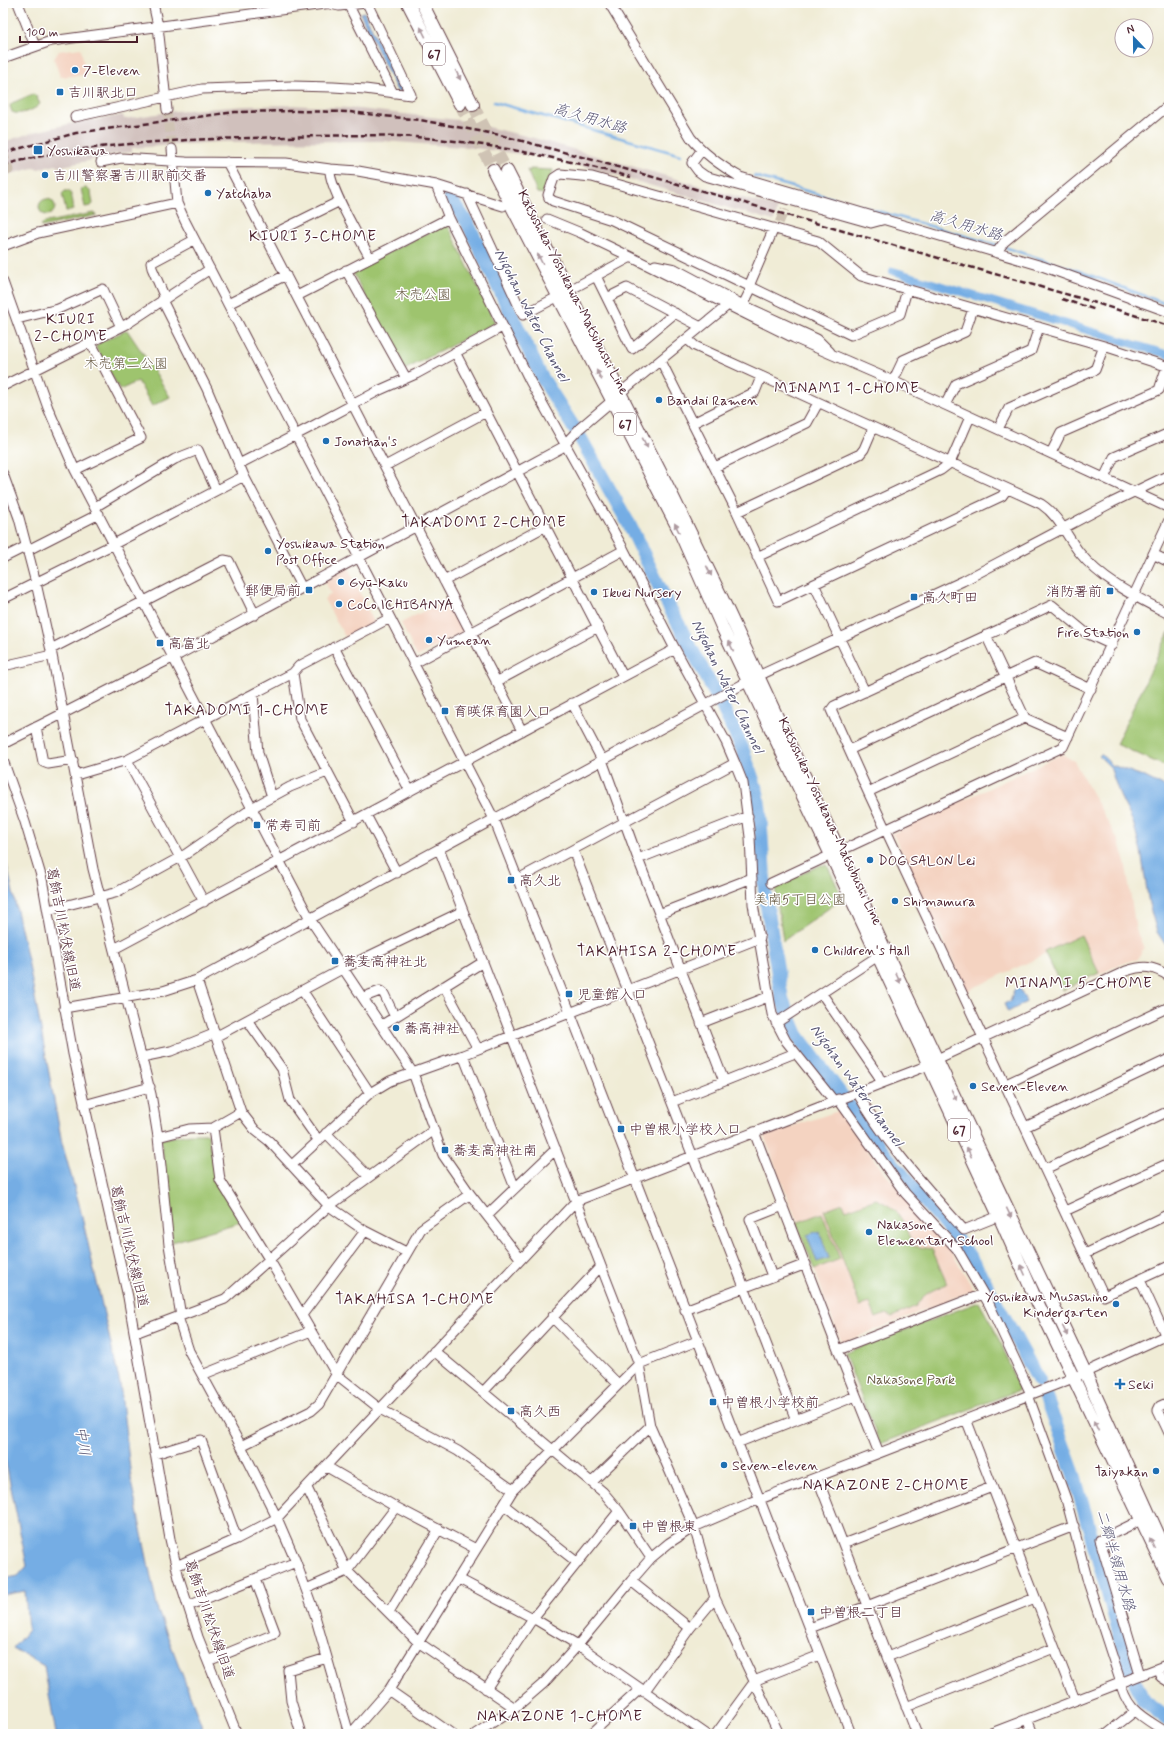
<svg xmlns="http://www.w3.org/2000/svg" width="1172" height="1737" font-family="Mynerve,'Klee One',sans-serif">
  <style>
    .built { fill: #f4d3c1 }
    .industrial { fill: #d0c0bc }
    .green { fill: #9ec46e; stroke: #74724c }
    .water { fill: #74ade4; stroke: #5f6688 }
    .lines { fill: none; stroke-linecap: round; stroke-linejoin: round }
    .stream { stroke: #74ade4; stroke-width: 2.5 }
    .canal { stroke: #74ade4; stroke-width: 8 }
    .river { stroke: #74ade4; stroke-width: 14 }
    .minor-tunnel { stroke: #cfc3b4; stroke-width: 9; stroke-dasharray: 9 4.5; stroke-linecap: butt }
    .major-tunnel { stroke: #cfc3b4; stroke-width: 12; stroke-dasharray: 12 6; stroke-linecap: butt }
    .minor-casing { stroke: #633e45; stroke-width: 11 }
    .major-casing { stroke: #633e45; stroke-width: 14 }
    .minor { stroke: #fff; stroke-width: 9 }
    .major { stroke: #fff; stroke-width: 12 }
    .rail { stroke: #4a1f2b; stroke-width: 2.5; stroke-dasharray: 6 3; stroke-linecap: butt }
    .oneway { fill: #ae9aa0 }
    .poi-dot { fill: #1f6fb2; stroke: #fff; stroke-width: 1.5 }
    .labels { text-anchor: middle; stroke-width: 3; stroke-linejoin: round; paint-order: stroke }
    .shield { fill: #fff; stroke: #80626b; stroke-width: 1 }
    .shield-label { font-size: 13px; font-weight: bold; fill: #4a1f2b }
    .poi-label { font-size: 14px; fill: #4a1f2b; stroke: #fff; text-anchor: start }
    .street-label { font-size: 14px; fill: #4a1f2b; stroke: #fff }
    .park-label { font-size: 14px; fill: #675942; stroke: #fff }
    .water-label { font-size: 15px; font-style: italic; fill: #5b5875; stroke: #fff }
    .neighbourhood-label { font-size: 15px; letter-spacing: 1px; fill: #4a1f2b; stroke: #fff }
  </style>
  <rect width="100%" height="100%" fill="#fff"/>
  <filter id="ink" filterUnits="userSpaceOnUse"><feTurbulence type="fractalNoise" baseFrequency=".025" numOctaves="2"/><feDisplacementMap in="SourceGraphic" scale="8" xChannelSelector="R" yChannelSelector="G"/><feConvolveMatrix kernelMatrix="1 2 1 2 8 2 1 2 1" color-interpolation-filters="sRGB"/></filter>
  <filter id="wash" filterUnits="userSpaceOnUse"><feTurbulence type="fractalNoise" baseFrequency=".012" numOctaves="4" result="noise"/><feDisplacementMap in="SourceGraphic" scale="16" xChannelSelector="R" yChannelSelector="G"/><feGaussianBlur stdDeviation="0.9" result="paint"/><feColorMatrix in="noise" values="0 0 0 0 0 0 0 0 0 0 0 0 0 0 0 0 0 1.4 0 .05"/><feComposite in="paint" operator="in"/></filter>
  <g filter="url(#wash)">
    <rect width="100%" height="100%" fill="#f0ecd6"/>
    <path class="built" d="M 81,48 L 86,75 L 60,77 L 54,59 L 59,51 Z
      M 348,567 L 374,623 L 345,637 L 324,599 L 331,594 L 325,581 Z
      M 447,599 L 464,631 L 417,657 L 401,623 Z
      M 1062,754 L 1074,761 L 1119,842 L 1126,866 L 1136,930 L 1144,948 L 1138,959 L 1126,962 L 1063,991 L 1046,954 L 967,991 L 894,836 L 889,835 Z
      M 838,1111 L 879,1166 L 947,1245 L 974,1290 L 842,1343 L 827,1306 L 798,1220 L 790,1204 L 764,1136 Z"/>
    <path class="industrial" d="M 291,105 L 350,108 L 458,120 L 534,138 L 778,208 L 774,221 L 590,168 L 549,158 L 474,148 L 383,141 L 221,142 L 132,148 L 132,152 L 101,156 L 97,159 L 58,167 L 57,165 L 38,169 L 33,168 L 3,176 L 3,142 L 34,132 L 91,119 L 95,120 L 123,115 L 124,119 L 175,111 L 245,106 Z"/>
    <path class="green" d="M 33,94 L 36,96 L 40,104 C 35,110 19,116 12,112 L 10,106 L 12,103 Z
      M 530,169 L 553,170 L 545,194 L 537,193 L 527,170 L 530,171 Z
      M 86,188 L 91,192 L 93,204 L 91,206 L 85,207 L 81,189 Z
      M 65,191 L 69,191 C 72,195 74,204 73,210 L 66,211 L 62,194 Z
      M39 207a8 8 0 1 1 16 0a8 8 0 1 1-16 0Z
      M 94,213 L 97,215 L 41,227 L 42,224 L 47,222 Z
      M 447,223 L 495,323 L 404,370 L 352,271 Z
      M 127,330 L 152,367 L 170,397 L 152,406 L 138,381 L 120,390 L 96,348 L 97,344 Z
      M 1169,632 L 1169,768 L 1116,744 Z
      M 821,865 L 827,865 L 843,898 L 783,941 L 775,886 Z
      M 1081,935 L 1099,973 L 1063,990 L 1045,952 Z
      M 190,1134 L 208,1134 L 216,1181 L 241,1222 L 172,1242 L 161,1139 Z
      M 876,1199 C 903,1211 902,1221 913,1246 L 932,1249 L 947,1284 C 935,1289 923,1293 916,1306 L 892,1317 L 886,1314 L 876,1318 L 870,1303 L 860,1306 L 824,1210 L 843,1203 L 846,1210 Z
      M 822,1213 L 840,1259 L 815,1269 L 796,1223 Z
      M 979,1302 L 999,1338 L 1019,1390 L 880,1444 L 844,1353 Z"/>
    <path class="water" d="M 364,12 L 402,91 L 397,91 L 360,13 Z
      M 1101,754 L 1112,765 L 1145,777 L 1169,789 L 1169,950 L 1157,932 L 1149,904 L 1141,851 L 1133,822 L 1120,796 L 1110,767 L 1099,756 Z
      M 3,848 L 28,960 L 62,1143 L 79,1204 L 120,1384 L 132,1486 L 158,1611 L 205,1734 L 56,1734 L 44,1666 L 13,1648 L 28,1630 L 25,1591 L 3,1595 L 3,1579 L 18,1576 L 27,1566 L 3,1449 Z
      M 1019,987 L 1026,1001 L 1025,1003 L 1008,1012 L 1004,1004 L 1010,1001 L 1014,990 Z
      M 819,1231 L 829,1258 L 817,1262 L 807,1235 Z"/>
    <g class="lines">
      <path class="stream" d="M 494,102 L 681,155
        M 754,176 L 1004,247 L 1079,271 L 1169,305"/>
      <path class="canal" d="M 893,271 L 1169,355"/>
      <path class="river" d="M 450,196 L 454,204 L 467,222 L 541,376 L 581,439 L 630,526 L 666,601 L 722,706 L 742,748 L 757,792 L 760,812 L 765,894 L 782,999 L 797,1035 L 885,1154 L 950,1231 L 967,1253 L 981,1275 L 1039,1381
        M 1046,1398 L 1073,1472 L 1131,1673 L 1143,1700 L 1169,1720"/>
    </g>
  </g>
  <g filter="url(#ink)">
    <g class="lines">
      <path class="minor-tunnel" d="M 167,110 L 172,149
        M 3,152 L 9,170 L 3,172
        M 774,235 L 785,209"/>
      <path class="major-tunnel" d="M 460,104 L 493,170
        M 473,105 L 507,171"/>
      <g class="minor-casing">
        <path id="minor" d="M 18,3 L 35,46
          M 153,3 L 158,26 L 167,110
          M 609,3 L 691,138 C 705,155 721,166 740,177 L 1042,266 L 1169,312
          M 330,4 L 339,6 L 366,3
          M 349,6 L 393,93
          M 3,58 L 51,41 L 332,3
          M 75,117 L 202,89 L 291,86 L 333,87 L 365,89 L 411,95 L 367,3
          M 172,149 L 177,203 L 185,221 L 494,819 L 570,1012 L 851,1734
          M 701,151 L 692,163 L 698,171 L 705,176 L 871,223 L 886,219
          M 101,162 L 121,158 L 186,162 L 286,163 L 330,169 L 358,171 L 436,185 L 503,206
          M 227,162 L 522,731
          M 330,169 C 328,186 361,240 370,258
          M 436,185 L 449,218
          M 467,194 L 523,315 L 559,296
          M 547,219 L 581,233 L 631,257 L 794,338 L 893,381 L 1169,508
          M 267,237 L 340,201
          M 3,246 L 38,233 L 177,203
          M 997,252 L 1004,242 L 1169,105
          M 655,265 L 675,269 L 743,305 L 817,339 L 830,352
          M 346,270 L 406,378
          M 596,276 L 632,349 L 675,313
          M 3,282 L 48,408 L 75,470 L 280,862 L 310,919 L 413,1073 L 443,1155 L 470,1194 L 520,1258
          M 749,286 L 774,228
          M 907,290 L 900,314 L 851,335 L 612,220 L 553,201 L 549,198 L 548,195 L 554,178 L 560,174 L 592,177 L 818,241 L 861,276 L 1104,346 L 1169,367
          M 568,291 L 631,257
          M 297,296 L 449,218 L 530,381 L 624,550 L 675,649 L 726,742 L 735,763 L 743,783 L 750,837 L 753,904 L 772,1014 L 786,1041 L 834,1101
          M 165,298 L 152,268 L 151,263 L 194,240
          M 607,298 L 627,288 L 701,327
          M 162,300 L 207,389 L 244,476 L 302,588
          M 228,304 L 286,275
          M 743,305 L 750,291
          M 17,319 L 58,309 L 103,289 L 121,327
          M 687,339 L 695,346 L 1041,504 C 1059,516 1066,535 1079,552 C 1102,581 1136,597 1169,614
          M 455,352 L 623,676
          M 661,361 L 737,512 L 778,601 L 1002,496 L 1007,489
          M 893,381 L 903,360 L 965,332 L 973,309
          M 3,386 L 127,324 L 210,269
          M 620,393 L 728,305
          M 945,405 L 956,384 L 1031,351 L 1039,327
          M 693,423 L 755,392 L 761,377
          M 998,429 L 1009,408 L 1095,370 L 1104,346
          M 1051,453 L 1061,433 L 1159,390 L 1167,366
          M 239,464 L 309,428 L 380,390 L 416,374 L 502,327
          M 385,466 L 486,412
          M 715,467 L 807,423 L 818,403
          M 75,470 L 141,438 L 91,343
          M 3,474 L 19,518 L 36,583 L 52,655 L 93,869 L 151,1094 L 158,1137 L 169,1245 L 181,1316
          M 1104,478 L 1114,457 L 1169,433
          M 95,507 L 175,459 L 198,450 L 216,490
          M 737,512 L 860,454 L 864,449 L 873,428
          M 1153,554 L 1169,562
          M 757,557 L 941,470 L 950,463 L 970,417
          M 3,558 L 23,548 L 32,548 L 99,514
          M 444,581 L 546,526
          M 814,584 L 865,692
          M 3,599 L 114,544 L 244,476
          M 986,635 L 1025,718 L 1068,737
          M 1112,645 L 1086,633 L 1052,605 L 834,706 L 831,710 L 868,792 L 1104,1296 L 1169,1266
          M 334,647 L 410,791
          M 51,649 L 224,560 L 229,561 L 255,615
          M 413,664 L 624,550
          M 3,666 L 52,655
          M 293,673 L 300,719 L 354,822
          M 496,682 L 598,627
          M 253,694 L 258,753 L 272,797
          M 572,703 L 602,760 L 638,859 L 724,1081
          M 36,727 L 43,762 L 48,764 L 73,760
          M 3,744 L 180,654 L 561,448 L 580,428 L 613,400
          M 849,750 L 1035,663 L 1091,689
          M 3,760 L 25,822 L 42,879 L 73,1054 L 128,1297 L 170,1539 L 179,1578 L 198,1637 L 237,1734
          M 127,760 L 204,902
          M 76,775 L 127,760 L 293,673 L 299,666 L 390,618
          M 868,792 L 1025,718
          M 366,815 L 397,873
          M 439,849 L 639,1364 L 650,1426 L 694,1527 L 715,1598 L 779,1734
          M 573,850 L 796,1420
          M 840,851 L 1063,747 L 1169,520
          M 638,859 L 748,816
          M 518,879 L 735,763
          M 771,883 L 831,855
          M 48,910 L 115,893 L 186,854 L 257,805 L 290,787 L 327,772
          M 659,914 L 752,878
          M 114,949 L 675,649
          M 197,980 L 241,1112 L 255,1130 L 269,1141 L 329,1206 L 365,1231 L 406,1252
          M 444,986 L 478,1049
          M 302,990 L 370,1093
          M 822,994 L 878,1075 L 881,1083
          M 364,997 L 380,991 L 384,994 L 395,1017
          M 64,1008 L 163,991 L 197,980 L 758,676 L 963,581 L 1113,502 L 1169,475
          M 247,1020 L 282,1069 L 290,1100 L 319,1141
          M 701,1023 L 768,997
          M 776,1023 L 878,956
          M 382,1025 L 483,962
          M 217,1036 L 344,968 L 463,911
          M 463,1055 L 515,1188
          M 142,1057 L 171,1051 L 216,1033
          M 937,1059 L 1126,971 C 1145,965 1152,966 1169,976
          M 1006,1084 L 1169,1007
          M 857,1092 C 885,1143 926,1187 964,1230 L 999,1216
          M 838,1099 L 905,1193 L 957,1249 L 989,1304 L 1031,1394
          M 672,1102 L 795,1053
          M 84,1105 L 150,1087
          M 241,1112 L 213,1128 L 220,1180 L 269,1259 L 336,1374 L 380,1409 L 458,1451 L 513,1490
          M 1025,1127 L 1169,1059
          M 754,1132 L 838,1350 L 879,1453
          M 326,1133 L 369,1177
          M 158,1137 L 189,1129 L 213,1128
          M 292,1165 L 370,1093 L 390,1081 L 463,1055 L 760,938
          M 1045,1169 L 1169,1111
          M 1065,1211 L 1169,1163
          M 487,1215 L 556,1149
          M 1085,1254 L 1169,1214
          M 772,1276 L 750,1219 L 783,1206
          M 1140,1280 L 1169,1343
          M 685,1310 L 806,1264
          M 302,1315 L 365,1231
          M 178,1317 L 189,1351 L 241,1446 L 277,1518 L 296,1562 L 313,1609 L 349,1734
          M 552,1317 L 618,1384
          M 135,1333 L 225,1299 L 329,1206 L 434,1130
          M 838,1350 L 983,1294
          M 434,1351 L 603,1492 L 619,1511 L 651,1558
          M 202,1375 L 311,1331
          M 483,1392 L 601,1266
          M 1028,1395 L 1066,1499 L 1088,1582 L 1119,1677 C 1126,1712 1142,1716 1169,1734
          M 1169,1402 L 1160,1406 L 1158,1410 L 1169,1433
          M 966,1419 L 1075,1700
          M 737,1443 L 856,1396
          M 241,1446 L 311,1411 L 319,1404 L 421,1229 L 470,1194
          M 155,1454 L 201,1440 L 237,1539
          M 327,1467 L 396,1507 L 476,1549
          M 817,1477 L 917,1734
          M 592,1482 L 650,1426
          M 307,1488 L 347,1571 L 418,1642 L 515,1708
          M 504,1505 L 578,1563
          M 843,1544 L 992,1487
          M 176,1566 L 237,1539 L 277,1518 L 576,1201 L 929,1065
          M 459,1579 L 533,1618 L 578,1645 L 706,1734
          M 631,1581 L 690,1628
          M 306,1589 L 347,1571 L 396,1507
          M 188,1606 L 296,1562
          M 389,1612 L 439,1529
          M 810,1628 L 1074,1526
          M 887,1657 L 1035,1598
          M 208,1661 L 272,1635 L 275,1632 L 255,1579
          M 1158,1669 L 1161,1677 L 1169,1682
          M 1140,1675 L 1100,1540 L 1141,1520
          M 486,1689 L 533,1618 L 619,1511
          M 389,1690 L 452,1734
          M 644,1692 L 690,1628 L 715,1598
          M 906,1707 L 1054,1648
          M 1027,1719 L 1033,1734
          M 301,1734 L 291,1701 L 288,1670 L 327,1658
          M 346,1734 L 354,1730 L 389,1690 L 513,1490 L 639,1364 L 697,1341
          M 475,1734 L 515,1708 L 544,1683 L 578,1645 L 631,1581 L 651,1558 L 669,1543 L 694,1527 L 750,1503 L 1073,1378 L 1169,1334
          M 591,1734 L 640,1689
          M 716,1734 L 752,1685 L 759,1679 L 820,1655
          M 989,1734 L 1169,1664
          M 1106,1734 L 1135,1711"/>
      </g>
      <g class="major-casing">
        <path id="major" d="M 408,3 L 460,104
          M 422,3 L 473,105
          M 493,170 L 679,530 L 722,627 L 831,855 L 999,1216 L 1033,1293 L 1169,1578
          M 507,171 L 670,491 L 721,596 L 886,952 L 1085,1372 L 1169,1558"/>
      </g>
      <use href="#minor" class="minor"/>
      <use href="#major" class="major"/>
      <path class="rail" d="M 3,153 L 76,133 L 235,112 L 292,111 L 349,112 L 420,120 L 500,135 L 593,160 L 1083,299 L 1169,326
        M 3,165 C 83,144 167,140 249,138 C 304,137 360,133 415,137 C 489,143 560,158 631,177
        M 1062,299 L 1096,310"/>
    </g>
    <defs><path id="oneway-solid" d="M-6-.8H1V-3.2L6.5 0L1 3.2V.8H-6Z"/></defs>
    <g class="oneway">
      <use href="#oneway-solid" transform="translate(423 32) rotate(-117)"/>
      <use href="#oneway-solid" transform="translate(458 75) rotate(63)"/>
      <use href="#oneway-solid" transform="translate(540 259) rotate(-117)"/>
      <use href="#oneway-solid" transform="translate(599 375) rotate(-118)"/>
      <use href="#oneway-solid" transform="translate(645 443) rotate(63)"/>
      <use href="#oneway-solid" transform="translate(677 528) rotate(-116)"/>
      <use href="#oneway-solid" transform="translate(709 571) rotate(64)"/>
      <use href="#oneway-solid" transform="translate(731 646) rotate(-115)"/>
      <use href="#oneway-solid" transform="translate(898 978) rotate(65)"/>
      <use href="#oneway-solid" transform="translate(954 1095) rotate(65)"/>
      <use href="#oneway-solid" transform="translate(969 1152) rotate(-115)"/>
      <use href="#oneway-solid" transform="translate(1009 1213) rotate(64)"/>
      <use href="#oneway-solid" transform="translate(1023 1270) rotate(-114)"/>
      <use href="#oneway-solid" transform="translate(1065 1331) rotate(64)"/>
      <use href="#oneway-solid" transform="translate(1096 1426) rotate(-115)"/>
      <use href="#oneway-solid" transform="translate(1152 1543) rotate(-115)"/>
    </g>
  </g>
  <g class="poi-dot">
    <circle cx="75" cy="70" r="4"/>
    <rect x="56" y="88" width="8" height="8" rx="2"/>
    <rect x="33" y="145" width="10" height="10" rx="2"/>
    <circle cx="45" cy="175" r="4"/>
    <circle cx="208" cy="193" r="4"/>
    <circle cx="659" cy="400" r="4"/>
    <circle cx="326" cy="441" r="4"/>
    <circle cx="268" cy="551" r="4"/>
    <circle cx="341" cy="582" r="4"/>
    <rect x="305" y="586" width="8" height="8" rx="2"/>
    <rect x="1106" y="587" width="8" height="8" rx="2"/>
    <circle cx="594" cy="592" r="4"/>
    <rect x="910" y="593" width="8" height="8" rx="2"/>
    <circle cx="339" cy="604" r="4"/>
    <circle cx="1137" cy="632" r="4"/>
    <circle cx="429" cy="640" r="4"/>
    <rect x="156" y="639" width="8" height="8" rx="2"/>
    <rect x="441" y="707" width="8" height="8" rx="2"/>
    <rect x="253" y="821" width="8" height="8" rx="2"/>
    <circle cx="870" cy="860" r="4"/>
    <rect x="507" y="876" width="8" height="8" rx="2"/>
    <circle cx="895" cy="901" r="4"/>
    <circle cx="815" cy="950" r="4"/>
    <rect x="331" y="957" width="8" height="8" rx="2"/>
    <rect x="565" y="990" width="8" height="8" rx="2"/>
    <circle cx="396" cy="1028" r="4"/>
    <circle cx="973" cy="1086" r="4"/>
    <rect x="617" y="1125" width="8" height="8" rx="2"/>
    <rect x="441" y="1146" width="8" height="8" rx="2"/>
    <circle cx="869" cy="1232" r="4"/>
    <circle cx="1116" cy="1304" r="4"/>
    <path d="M1118 1378h4v4h4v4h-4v4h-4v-4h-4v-4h4z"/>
    <rect x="709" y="1398" width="8" height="8" rx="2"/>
    <rect x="507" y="1407" width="8" height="8" rx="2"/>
    <circle cx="724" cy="1465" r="4"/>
    <circle cx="1156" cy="1471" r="4"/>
    <rect x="629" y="1522" width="8" height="8" rx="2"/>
    <rect x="807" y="1608" width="8" height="8" rx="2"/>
  </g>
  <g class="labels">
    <g class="shield">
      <rect x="423" y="43" width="22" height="22" rx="3"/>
      <rect x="614" y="413" width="22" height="22" rx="3"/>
      <rect x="948" y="1119" width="22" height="22" rx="3"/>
    </g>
    <g class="shield-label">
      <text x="434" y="59">67</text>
      <text x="625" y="429">67</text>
      <text x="959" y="1135">67</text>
    </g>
    <g class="poi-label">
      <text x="83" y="75">7-Eleven</text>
      <text x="68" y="97">吉川駅北口</text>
      <text x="47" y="155">Yoshikawa</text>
      <text x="53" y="180">吉川警察署吉川駅前交番</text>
      <text x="216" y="198">Yatchaba</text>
      <text x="667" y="405">Bandai Ramen</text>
      <text x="334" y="446">Jonathan's</text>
      <text x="276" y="548">Yoshikawa Station<tspan x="276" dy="16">Post Office</tspan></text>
      <text x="349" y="587">Gyū-Kaku</text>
      <text x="301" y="595" text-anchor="end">郵便局前</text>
      <text x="1102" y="596" text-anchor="end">消防署前</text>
      <text x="602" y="597">Ikuei Nursery</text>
      <text x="922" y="602">高久町田</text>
      <text x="347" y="609">CoCo ICHIBANYA</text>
      <text x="1129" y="637" text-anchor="end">Fire Station</text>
      <text x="437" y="645">Yumean</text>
      <text x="168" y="648">高富北</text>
      <text x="453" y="716">育暎保育園入口</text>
      <text x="265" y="830">常寿司前</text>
      <text x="878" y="865">DOG SALON Lei</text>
      <text x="519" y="885">高久北</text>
      <text x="903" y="906">Shimamura</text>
      <text x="823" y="955">Children's Hall</text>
      <text x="343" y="966">蕎麦高神社北</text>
      <text x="577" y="999">児童館入口</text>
      <text x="404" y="1033">蕎高神社</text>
      <text x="981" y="1091">Seven-Eleven</text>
      <text x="629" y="1134">中曽根小学校入口</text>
      <text x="453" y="1155">蕎麦高神社南</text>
      <text x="877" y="1229">Nakasone<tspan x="877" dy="16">Elementary School</tspan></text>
      <text x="1108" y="1301" text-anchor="end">Yoshikawa Musashino<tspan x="1108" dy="16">Kindergarten</tspan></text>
      <text x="1128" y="1389">Seki</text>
      <text x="721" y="1407">中曽根小学校前</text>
      <text x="519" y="1416">高久西</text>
      <text x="732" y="1470">Seven-eleven</text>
      <text x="1148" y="1476" text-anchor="end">Taiyakan</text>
      <text x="641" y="1531">中曽根東</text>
      <text x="819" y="1617">中曽根二丁目</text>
    </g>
    <g class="street-label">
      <text transform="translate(574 292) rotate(63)" y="5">Katsushika-Yoshikawa-Matsubushi Line</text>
      <text transform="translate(831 821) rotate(65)" y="5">Katsushika-Yoshikawa-Matsubushi Line</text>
      <text transform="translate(64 929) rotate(79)" y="5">葛飾吉川松伏線旧道</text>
      <text transform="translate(130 1246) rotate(77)" y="5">葛飾吉川松伏線旧道</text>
      <text transform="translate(210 1619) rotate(71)" y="5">葛飾吉川松伏線旧道</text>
    </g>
    <g class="park-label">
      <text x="423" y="299">木売公園</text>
      <text x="126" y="368">木売第二公園</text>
      <text x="800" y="904">美南5丁目公園</text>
      <text x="911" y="1384">Nakasone Park</text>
    </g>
    <g class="water-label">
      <text transform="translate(590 118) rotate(16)" y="5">高久用水路</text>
      <text transform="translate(966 225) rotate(16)" y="5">高久用水路</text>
      <text transform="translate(532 315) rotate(63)" y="5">Nigohan Water Channel</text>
      <text transform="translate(728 686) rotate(64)" y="5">Nigohan Water Channel</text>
      <text transform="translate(857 1085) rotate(54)" y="5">Nigohan Water Channel</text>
      <text transform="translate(83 1441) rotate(81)" y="5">中川</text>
      <text transform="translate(1116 1560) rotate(74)" y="5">二郷半領用水路</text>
    </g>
    <g class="neighbourhood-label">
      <text x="313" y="241">KIURI 3-CHOME</text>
      <text x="71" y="324">KIURI<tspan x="71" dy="17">2-CHOME</tspan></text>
      <text x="847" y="393">MINAMI 1-CHOME</text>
      <text x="484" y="527">TAKADOMI 2-CHOME</text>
      <text x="247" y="715">TAKADOMI 1-CHOME</text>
      <text x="657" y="956">TAKAHISA 2-CHOME</text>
      <text x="1079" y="988">MINAMI 5-CHOME</text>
      <text x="415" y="1304">TAKAHISA 1-CHOME</text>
      <text x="886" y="1490">NAKAZONE 2-CHOME</text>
      <text x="560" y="1721">NAKAZONE 1-CHOME</text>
    </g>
  </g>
  <rect width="1172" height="1737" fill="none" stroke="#fff" stroke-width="16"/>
  <g transform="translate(1134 38) rotate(338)"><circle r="19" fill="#ffffff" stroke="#b7a5aa"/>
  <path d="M0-3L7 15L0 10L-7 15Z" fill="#1f6fb2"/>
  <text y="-6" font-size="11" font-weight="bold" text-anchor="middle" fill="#4a1f2b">N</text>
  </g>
  <path d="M20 36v6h117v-6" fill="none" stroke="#4a1f2b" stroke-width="2"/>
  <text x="26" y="36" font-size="12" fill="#4a1f2b" stroke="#ffffff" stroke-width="3" paint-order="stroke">100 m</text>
</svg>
